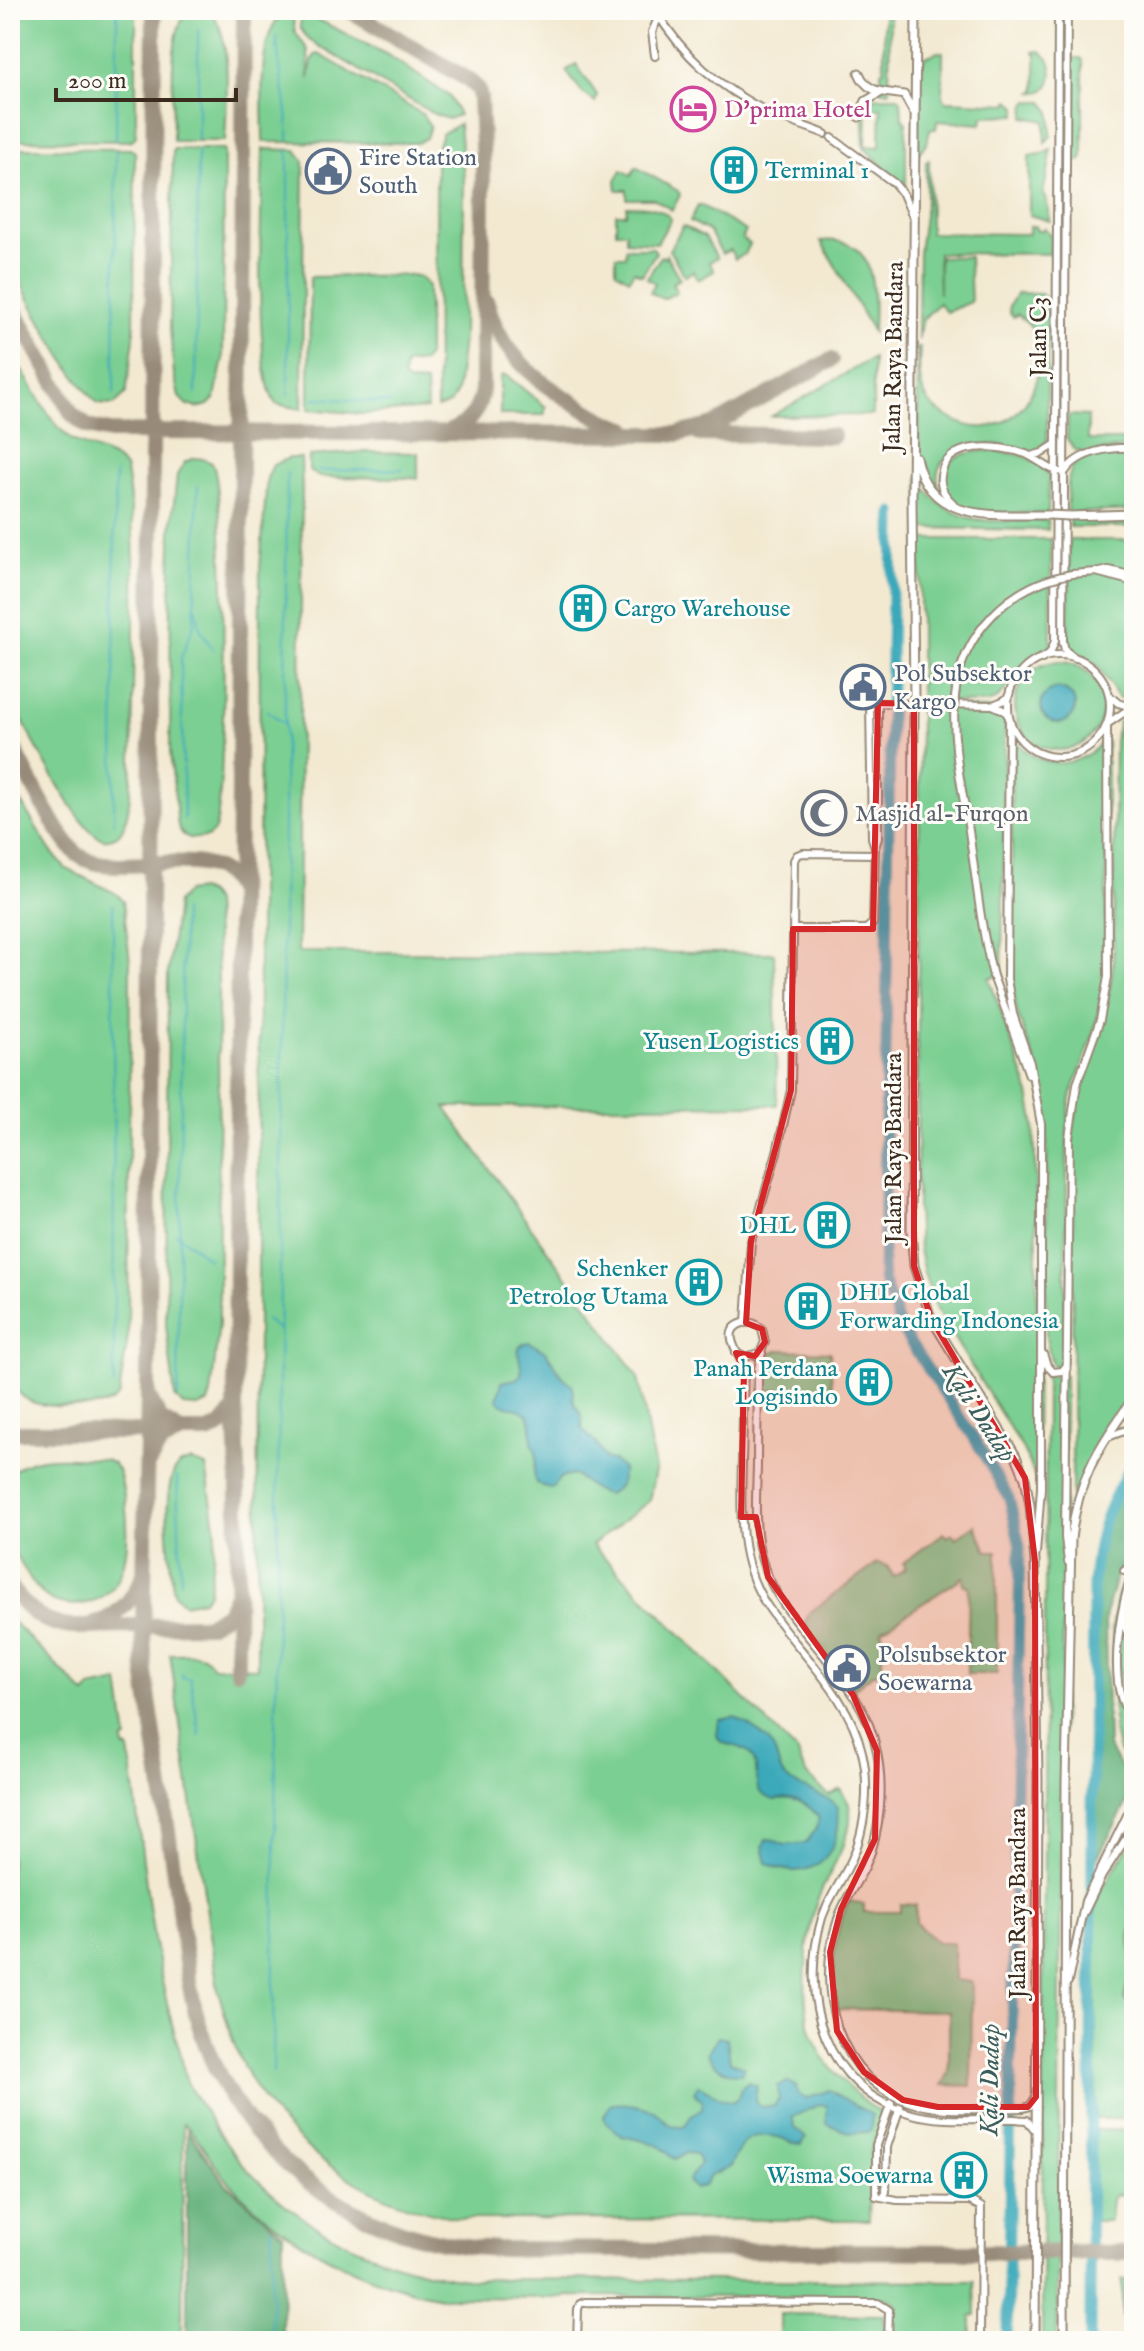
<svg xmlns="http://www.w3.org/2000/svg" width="1144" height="2351" font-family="'IM FELL English',serif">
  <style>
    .green { fill: #7ccf92; stroke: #5c7c58; stroke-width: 2; fill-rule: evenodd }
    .forest { fill: #65b27c; stroke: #506e4d; stroke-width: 2 }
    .water { fill: #3ba9ba; stroke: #3b6a6c; stroke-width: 2 }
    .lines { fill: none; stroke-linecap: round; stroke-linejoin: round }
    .stream { stroke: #3ba9ba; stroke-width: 2 }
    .river { stroke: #3ba9ba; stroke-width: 11 }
    .taxiway { stroke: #978a78; stroke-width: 16 }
    .tertiary-casing { stroke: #978a78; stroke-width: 10 }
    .primary-casing { stroke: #978a78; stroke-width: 11 }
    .tertiary { stroke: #fff; stroke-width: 6 }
    .primary { stroke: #fff; stroke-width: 7 }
    .tertiary-bridge-casing { stroke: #978a78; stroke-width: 10; stroke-linecap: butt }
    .primary-bridge-casing { stroke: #978a78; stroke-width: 11; stroke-linecap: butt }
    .tertiary-bridge { stroke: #fff; stroke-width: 6 }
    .primary-bridge { stroke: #fff; stroke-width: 7 }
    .marked { fill: #d62828; fill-opacity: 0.2; stroke: #d62828; stroke-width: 6; stroke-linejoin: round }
    .labels { text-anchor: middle; stroke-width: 6; stroke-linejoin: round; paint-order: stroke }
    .hotel-label { font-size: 24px; fill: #b23c85; stroke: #fdfcf7; text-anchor: start }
    .service-label { font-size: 24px; fill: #4e5e75; stroke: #fdfcf7; text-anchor: start }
    .culture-label { font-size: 24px; fill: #0d838f; stroke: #fdfcf7; text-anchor: end }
    .street-label { font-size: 24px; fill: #3b2a1e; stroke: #fdfcf7 }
    .worship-label { font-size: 24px; fill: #5b616d; stroke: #fdfcf7; text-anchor: start }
    .water-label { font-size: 26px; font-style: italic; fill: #3b5d5c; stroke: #fdfcf7 }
  </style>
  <rect width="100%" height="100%" fill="#fdfcf7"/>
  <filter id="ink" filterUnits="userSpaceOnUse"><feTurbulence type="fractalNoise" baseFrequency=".0125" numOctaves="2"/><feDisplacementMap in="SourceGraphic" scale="16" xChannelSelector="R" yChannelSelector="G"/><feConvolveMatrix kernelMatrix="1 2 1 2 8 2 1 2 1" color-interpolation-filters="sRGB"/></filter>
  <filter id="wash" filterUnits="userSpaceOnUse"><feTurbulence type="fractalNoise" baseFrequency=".006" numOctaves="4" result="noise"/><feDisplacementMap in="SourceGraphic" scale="32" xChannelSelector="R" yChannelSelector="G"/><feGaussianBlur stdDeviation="1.8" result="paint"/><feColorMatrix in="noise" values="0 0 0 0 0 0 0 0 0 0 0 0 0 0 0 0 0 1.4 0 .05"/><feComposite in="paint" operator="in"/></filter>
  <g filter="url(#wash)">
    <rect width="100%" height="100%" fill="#f3e9d1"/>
    <path class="green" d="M 10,10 L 136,10 L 136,136 L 131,141 L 10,140 Z
      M 193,10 L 209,11 C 234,30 226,111 225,141 L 173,141 C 173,109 169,53 180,24 C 182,17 187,14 193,10 Z
      M 884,10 L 890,10 L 889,91 L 881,91 L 881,71 L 884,70 Z
      M 287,11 L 292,11 L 295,32 L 308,50 L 309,79 L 312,60 L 315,55 L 319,54 L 422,114 L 430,126 L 426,138 L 417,143 L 263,142 C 263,111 255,27 287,11 Z
      M 301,11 L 388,55 L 449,96 L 459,115 L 448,119 L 434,114 L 309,40 L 300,28 Z
      M 1040,51 C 1057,60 1056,95 1033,92 L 1036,90 L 1036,53 L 1033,52 Z
      M 938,52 L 943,52 L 943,96 L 945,101 L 1008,104 L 1010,100 L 1017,106 L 1017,115 L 983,116 L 982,124 L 937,121 L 936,129 L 930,129 L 927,144 L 918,153 L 918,74 L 925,57 Z
      M 1070,58 L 1081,58 L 1083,61 L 1083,158 L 1080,161 L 1068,160 Z
      M 576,64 L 597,95 L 595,102 L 583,93 L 566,71 Z
      M 876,97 L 898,97 L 901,101 L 902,117 L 906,123 L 906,187 L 864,148 L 863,109 ZM 867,108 L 881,108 L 880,147 L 866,146 Z
      M 1029,101 L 1043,102 L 1051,112 L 1051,136 L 1045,143 L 1045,121 L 1025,117 L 1026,105 Z
      M 459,124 L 464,180 L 463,339 L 457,392 L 450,404 L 437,408 L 436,150 L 442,134 Z
      M 10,148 L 130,149 L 135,152 L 134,339 L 126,393 L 114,405 L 98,404 C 71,377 15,285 10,248 C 6,216 10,180 10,148 Z
      M 173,149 L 224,149 L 223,359 L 215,398 L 208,405 L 198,408 L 187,405 L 179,397 L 174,374 L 170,329 Z
      M 263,149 L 296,150 L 304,161 L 302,409 L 276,404 C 252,373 262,197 263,149 Z
      M 1051,149 C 1051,167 1044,181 1043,196 L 1046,197 L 1050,221 L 1029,215 L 1029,156 L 1046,153 Z
      M 929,160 L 930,233 L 1029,234 L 1029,226 L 1035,226 L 1036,230 L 1043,230 L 1044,227 L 1051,236 L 1050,254 L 938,253 L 939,294 L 939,257 L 969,257 L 971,302 L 946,312 L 939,303 L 923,319 L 918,340 L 919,252 L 926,201 L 926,162 Z
      M 636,167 L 678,191 L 680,195 L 672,210 L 654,199 L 627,199 L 627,190 L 617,190 L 616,180 L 622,170 L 631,175 Z
      M 627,206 C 644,206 660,206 671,219 L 657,243 L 626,241 L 626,232 L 616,232 L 616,214 L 626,214 Z
      M 698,206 L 702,206 L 746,231 L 742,239 L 750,244 L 745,254 L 735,259 L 730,250 L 722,254 L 709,231 L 690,221 Z
      M 683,226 L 705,237 L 717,258 L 709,262 L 714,271 L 698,280 L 693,271 L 685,276 L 669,250 Z
      M 821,241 C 879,235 874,293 873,332 Z
      M 626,248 L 653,248 L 656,252 L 642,275 L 634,271 L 629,279 L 616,271 L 616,256 L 625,256 Z
      M 666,255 L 680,279 L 672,283 L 677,292 L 663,299 L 650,292 L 655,283 L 647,278 L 661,256 L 665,258 Z
      M 412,275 L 420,277 L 428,286 L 428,356 L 423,362 L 405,364 L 403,377 L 407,382 L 426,383 L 427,409 L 363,414 L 309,409 L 310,277 Z
      M 1017,293 L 1041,294 L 1048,300 L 1047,442 L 1034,452 C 1023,451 1013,446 1002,445 C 967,441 920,456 944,499 L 929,483 L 919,459 L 917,347 L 920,347 C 919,362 918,376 923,391 C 927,403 937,411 948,417 C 998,447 1039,406 1040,355 L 1044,352 L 1030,325 L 1017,314 L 1014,317 L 1010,313 L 1009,306 Z
      M 10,349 C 24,372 51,427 73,440 C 89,450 117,453 126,470 C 139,548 133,628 133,707 C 132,736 134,803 123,828 C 120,836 112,840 104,839 C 81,838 27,728 14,705 L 10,690 Z
      M 873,358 L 873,415 L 772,416 Z
      M 502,375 L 507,376 L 546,407 L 544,415 L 500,415 L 500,378 Z
      M 1068,415 L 1088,416 L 1088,440 L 1134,440 L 1134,446 L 1086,453 L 1075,450 L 1067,439 Z
      M 987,450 L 1022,455 L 1045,466 L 1049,477 L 1048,514 C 1021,512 986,516 961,506 C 940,497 936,468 957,457 C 966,452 977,452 987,450 Z
      M 1120,451 L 1134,452 L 1134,510 L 1068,513 C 1066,466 1068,454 1120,451 Z
      M 363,452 L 418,453 L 418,478 L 319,477 L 309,470 L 309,456 Z
      M 194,458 L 203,459 L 212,463 C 227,484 227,798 215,829 C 213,834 211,834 207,837 C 194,839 183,841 178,826 L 170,752 L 171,531 L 177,475 L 185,462 Z
      M 289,458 L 301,458 L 302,491 L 298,952 L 774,953 L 777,1105 L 445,1107 L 638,1377 L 655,1470 L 649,1501 L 592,1545 L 798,1753 C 802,1773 813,1782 829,1795 L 840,1789 C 842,1793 848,1800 849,1805 C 857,1837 824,1876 815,1907 C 806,1939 800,2003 812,2034 C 824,2069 854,2095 884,2115 L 871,2150 L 869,2220 L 466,2219 C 381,2209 301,2159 255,2087 C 236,2058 227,2023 218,1990 L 170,1654 C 187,1654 204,1649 213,1667 L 257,1668 L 260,567 L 267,478 L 273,465 Z
      M 919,479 C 950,530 996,521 1048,520 L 1048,530 L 920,528 Z
      M 1070,518 L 1134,518 L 1134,527 L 1070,527 Z
      M 920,539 L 1051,539 L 1051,645 C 1045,656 1031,658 1021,667 C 1007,680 1007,698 987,703 L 920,702 Z
      M 1069,540 L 1134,540 L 1134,703 L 1118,697 L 1097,665 L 1068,646 Z
      M1015 706a44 44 0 1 1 88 0a44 44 0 1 1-88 0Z
      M 920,707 L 990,709 L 1002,716 L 1005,725 L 1002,974 L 989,978 L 1028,1088 L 1034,1121 L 1037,1249 L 1036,1479 L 1024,1451 L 936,1309 L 924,1273 L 919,1249 L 917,1206 Z
      M 1134,710 L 1134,1390 L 1088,1461 L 1072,1498 L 1073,1130 C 1081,1073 1108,1022 1113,964 L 1115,738 L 1119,722 Z
      M 1015,740 C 1041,770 1077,771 1104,740 L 1107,742 L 1106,963 L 1104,989 L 1093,1036 L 1072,1093 L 1068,1114 L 1064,1362 L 1059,1367 L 1052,1365 L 1046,1338 L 1047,1116 L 1037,1067 L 1018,1016 L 1013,991 L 1011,745 Z
      M 10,784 L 50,850 L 65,868 L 115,893 L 123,900 L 130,962 L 128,1336 L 119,1395 C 115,1399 114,1401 109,1403 C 96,1409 45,1407 32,1402 C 21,1398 15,1389 10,1379 Z
      M 200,890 L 210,895 L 214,902 L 218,977 L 219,1324 L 211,1394 L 208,1403 L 198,1407 L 183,1406 L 175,1397 L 166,1326 L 168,972 L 177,903 L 186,892 Z
      M 781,1350 L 830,1352 L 832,1391 L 760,1390 L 763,1360 L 770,1353 Z
      M 1046,1372 L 1054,1377 L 1065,1376 L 1057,2341 L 1042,2341 Z
      M 101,1459 C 119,1462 120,1474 123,1490 C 128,1517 131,1549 120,1575 C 109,1603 73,1612 48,1598 C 37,1591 31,1580 25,1570 C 20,1562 12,1552 10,1543 C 6,1522 10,1496 10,1475 C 30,1451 72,1459 101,1459 Z
      M 191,1461 L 206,1466 L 216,1532 L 209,1592 L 203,1600 L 184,1604 L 175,1594 L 173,1588 C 170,1559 161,1496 175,1470 C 178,1464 184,1463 191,1461 Z
      M 975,1525 L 987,1551 L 997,1551 L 997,1674 L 967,1674 L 969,1586 L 964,1585 L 963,1577 L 882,1630 L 882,1673 L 874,1673 L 852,1690 L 805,1623 L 809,1613 L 878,1563 L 887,1566 L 894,1577 L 906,1568 L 903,1563 L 944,1533 L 947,1537 L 953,1534 L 955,1538 Z
      M 1127,1570 L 1129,1571 C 1115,1604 1098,1703 1134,1723 L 1134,1768 L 1119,1752 L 1114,1731 L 1112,1630 L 1116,1600 Z
      M 10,1619 L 85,1694 L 91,1688 L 119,1682 L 127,1739 L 123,1741 L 124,1748 L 129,1749 C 143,1850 150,1957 181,2055 C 183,2063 183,2072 186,2079 C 191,2093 203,2108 211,2121 C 267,2212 361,2265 466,2279 L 975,2281 L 976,2316 L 971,2316 L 971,2341 L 892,2341 L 895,2303 L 887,2298 L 565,2296 L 564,2298 L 441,2297 C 362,2283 282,2241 228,2181 C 215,2166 195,2132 183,2123 L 182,2341 L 10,2341 Z
      M 1120,1630 L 1124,1641 L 1134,1655 L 1134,1713 C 1115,1695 1119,1654 1120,1630 Z
      M 1134,1838 L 1134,2119 L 1096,2119 L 1096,1898 Z
      M 849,1901 L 864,1904 L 864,1912 L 900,1912 L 900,1904 L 916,1905 L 916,1923 L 937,1943 L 953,1943 L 954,1980 L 972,1982 L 971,2086 L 942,2085 L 949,2073 L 949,2011 L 836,2009 C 831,1972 832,1935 849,1901 Z
      M 1090,2130 L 1134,2130 L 1134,2194 L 1115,2195 L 1112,2199 L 1110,2221 L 1088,2221 Z
      M 1122,2280 L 1134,2280 L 1134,2316 L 1122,2316 Z
      M 780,2314 L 884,2315 L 884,2341 L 780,2341 Z"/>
    <path class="forest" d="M 1134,1465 L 1134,1540 L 1116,1576 L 1105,1619 L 1108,1746 L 1119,1765 L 1134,1778 L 1134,1790 L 1093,1866 L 1096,1553 C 1104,1520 1116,1494 1134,1465 Z
      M 1134,1924 L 1134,2028 L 1129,2017 L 1129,2003 L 1125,2000 C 1124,1989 1129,1984 1131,1975 C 1136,1957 1124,1944 1134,1924 Z
      M 187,2130 L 226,2184 L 283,2234 L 282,2341 L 187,2341 Z"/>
    <path class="water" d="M1041 706a17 17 0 1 1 34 0a17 17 0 1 1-34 0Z
      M 529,1342 L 546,1352 L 561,1375 L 573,1386 L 574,1402 L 582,1417 L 582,1429 L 596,1443 L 606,1460 L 614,1461 L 623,1469 L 620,1485 L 609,1495 C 593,1493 587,1482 573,1475 L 560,1478 L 552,1488 C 523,1484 538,1472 536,1454 C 536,1450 533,1446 532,1442 C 531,1433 532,1425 529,1416 C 519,1405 505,1410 497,1399 L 502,1382 L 516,1379 L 521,1375 C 524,1362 509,1346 529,1342 Z
      M 735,1717 C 748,1725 767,1735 774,1750 C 779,1760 778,1772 787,1779 C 804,1791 823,1792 838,1807 C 844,1853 811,1887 767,1863 L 763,1847 L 766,1840 L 771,1839 L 785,1845 L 806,1843 L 816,1829 L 819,1818 C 809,1803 792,1795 775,1800 C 744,1793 765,1771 750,1754 C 742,1745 732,1747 721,1742 L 717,1736 L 719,1720 Z
      M 718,2036 L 727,2038 L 730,2061 L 745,2068 L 741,2074 C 727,2075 713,2065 707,2053 Z
      M 749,2082 L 757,2086 L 755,2101 L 761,2107 L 774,2106 L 779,2099 L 778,2086 L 788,2082 L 796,2086 L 798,2094 L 806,2099 L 829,2090 L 872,2115 L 871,2129 L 868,2132 L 851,2133 L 827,2124 L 827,2106 L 820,2104 L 793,2117 L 794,2128 L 806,2137 L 802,2145 C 791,2145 788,2139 778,2137 C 748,2131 741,2141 730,2167 L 710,2176 L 705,2185 L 695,2189 L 688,2181 L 700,2163 L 696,2154 L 686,2153 L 675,2159 L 657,2144 L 622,2136 L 605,2121 L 604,2116 L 610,2105 C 620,2101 647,2106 656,2112 C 668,2120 667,2128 684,2127 L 692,2115 L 702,2108 L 702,2101 L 694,2093 L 698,2085 L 722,2099 L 733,2102 L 739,2097 L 741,2088 Z"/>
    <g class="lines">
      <path class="stream" d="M 277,36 C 277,73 290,103 288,140
        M 116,139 L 117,10
        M 198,139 L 198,29
        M 114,393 L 116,151
        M 196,393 L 198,152
        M 288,394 L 288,151
        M 315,398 L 390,403
        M 318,471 L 403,469
        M 195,600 L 198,486
        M 196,607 L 200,628 L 213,650
        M 268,711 L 283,723
        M 184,819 L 181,658 L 194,624 L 195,602
        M 114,823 L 115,473
        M 113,904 L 114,1386
        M 176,1233 L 209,1259
        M 266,1320 L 278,1329
        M 178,1397 L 183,911
        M 177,1477 L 181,1581
        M 182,1674 L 182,1678 L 190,1678 L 200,1735
        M 273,2073 L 287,473
        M 271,2341 L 272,2228"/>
      <path class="river" d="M 893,512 L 883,1279 L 901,1329 L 974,1438 L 1009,1498 L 1020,1546 L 1007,2341
        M 1090,2341 L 1093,1585 C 1097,1530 1107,1507 1134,1460"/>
      <path class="taxiway" d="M 154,10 L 148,1394 L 143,1635 L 145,1672 C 156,1746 166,1820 177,1894 C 184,1945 188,1999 207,2048 C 253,2169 371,2243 497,2249 L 1134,2253
        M 349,10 L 467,79 L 478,89 L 480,98 L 483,169 L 482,390 C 479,411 469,424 450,431
        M 10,302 L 72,414 L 88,427 L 110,432 L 678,434 L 714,425 L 831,360
        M 487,302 C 500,353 537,382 581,407 C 595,416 610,425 626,429
        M 699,434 L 833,436
        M 10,740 C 22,764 60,844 80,856 C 120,883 220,835 238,893
        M 10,1432 L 207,1432 L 220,1427 L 235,1409
        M 148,1464 L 160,1444 L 181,1432 L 161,1420 L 149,1398
        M 10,1587 C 26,1610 43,1624 71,1627 L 208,1625 L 228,1612 L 235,1597
        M 95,1624 C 118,1616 133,1600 142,1578
        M 237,1670 L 238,1467 L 235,1409 L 244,10"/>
    </g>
  </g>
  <g filter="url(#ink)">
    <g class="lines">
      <g class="tertiary-casing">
        <path id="tertiary" d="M 655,10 C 684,57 718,87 768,112 C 786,121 806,126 825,134
          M 1067,10 L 1063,642 L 1065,650 L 1075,658
          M 655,56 L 652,32 L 659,16
          M 832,138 L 894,183 L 903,194 L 913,217
          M 1031,456 L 1042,453 L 1056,444
          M 953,503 C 945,496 939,488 941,476 C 945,439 1001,445 1026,454 C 1039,460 1052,473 1065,472 C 1078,451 1111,447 1134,448
          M 1100,572 L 1109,570 L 1134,576
          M 1072,574 L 1096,572 L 1134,582
          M1008 706a51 51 0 1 1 102 0a51 51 0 1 1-102 0Z
          M 1042,659 L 1050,653 L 1055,641 L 1058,10
          M 1109,695 L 1118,703 L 1134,708
          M 993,705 L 1005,711 L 1009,717 L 1007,979 L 1013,1014 L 1030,1063 L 1041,1124 L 1041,1488 L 1036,1554
          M 1107,724 L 1129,709
          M 875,847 L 872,838 L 870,703 L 993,705 L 1005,700 L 1009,695
          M 793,929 L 866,929 L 873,923 L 875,848 L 878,838 L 878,703
          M 993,976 L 1029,1075
          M 746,1323 L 751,1241 L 777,1152 L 791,1090 L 794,860 L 797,855 L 803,853 L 875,854
          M 736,1353 L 745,1357 L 760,1353 L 765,1342 L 762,1329 C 756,1324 751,1321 743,1323 C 718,1331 741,1355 744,1369 C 743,1399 743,1430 742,1460 C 741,1509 737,1557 764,1601 C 795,1650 849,1693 862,1752 C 870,1785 866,1828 852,1859 C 843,1879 829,1897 822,1918 C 798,1998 825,2090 912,2114 C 949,2124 989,2116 1027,2120 L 1036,2131
          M 762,1353 L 758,1369 C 758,1401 757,1433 757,1466 C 756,1504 752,1544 769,1579 C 798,1639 865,1683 877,1752 C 884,1787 881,1832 866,1865 C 857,1884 844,1899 838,1919 C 814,1988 837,2083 915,2104 C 949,2113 989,2108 1024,2108 L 1030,2106 L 1036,2097
          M 1043,1354 L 1047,1365 L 1053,1372 L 1062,1371 L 1066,1366
          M 1131,1405 L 1134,1424
          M 1108,1437 L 1134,1427
          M 1068,1562 L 1065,1538 L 1069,1138 L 1077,1084 L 1100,1020 L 1108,977 L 1107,724
          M 1134,1570 C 1120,1601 1104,1695 1134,1718
          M 1124,1571 L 1134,1563
          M 1123,1616 L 1126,1630 L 1134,1646
          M 1085,1911 L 1102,1876 L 1134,1826
          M 1068,1982 L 1085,1901 L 1134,1801
          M 891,2103 L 876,2145 L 876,2196 L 897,2200 L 970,2201 L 981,2207 L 980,2341
          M 883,2197 L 886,2192 L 887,2147 L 900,2107
          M 577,2341 L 578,2309 L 580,2304 L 585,2302 L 878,2303 L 889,2310 L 888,2341"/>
      </g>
      <g class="primary-casing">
        <path id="primary" d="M 859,73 C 868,95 885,91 904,95 L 913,111
          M 859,117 L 866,101 L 880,93
          M 916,457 C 929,525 997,514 1049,515
          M 1069,516 L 1134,514
          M 914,700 L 912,501 L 916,10
          M 914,712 L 911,1230 L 914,1266 L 931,1318 L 1016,1456 L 1025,1478 L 1030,1505 L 1035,1561 L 1038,1781 L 1035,2341
          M 1064,2341 L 1066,1782 L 1071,1539 C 1078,1476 1099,1448 1134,1397"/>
      </g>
      <use href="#tertiary" class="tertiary"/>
      <use href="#primary" class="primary"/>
      <g class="tertiary-bridge-casing">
        <path id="tertiary-bridge" d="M 993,976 C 981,929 976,880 969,831 C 962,788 951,742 955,697 C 961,633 1010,584 1072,574"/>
      </g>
      <g class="primary-bridge-casing">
        <path id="primary-bridge" d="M 1049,515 L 1069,516
          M 914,700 L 914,712"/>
      </g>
      <use href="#tertiary-bridge" class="tertiary-bridge"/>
      <use href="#primary-bridge" class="primary-bridge"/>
    </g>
  </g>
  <path class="marked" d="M 878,703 L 914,704 L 914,1266 L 931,1318 L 1025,1478 L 1035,1561 L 1036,2097 L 1028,2107 L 938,2107 L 903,2100 L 864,2072 L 837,2031 L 830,1952 L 841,1909 L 875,1839 L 877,1751 L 853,1695 L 768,1577 L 756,1517 L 741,1517 L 744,1369 L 736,1353 L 755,1356 L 765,1342 L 762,1329 L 746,1323 L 751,1241 L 791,1090 L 793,929 L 873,929 Z"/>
  <defs>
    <g id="hotel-ring" transform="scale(2.3)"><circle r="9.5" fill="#fdfcf7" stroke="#d1479c" stroke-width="1.5"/><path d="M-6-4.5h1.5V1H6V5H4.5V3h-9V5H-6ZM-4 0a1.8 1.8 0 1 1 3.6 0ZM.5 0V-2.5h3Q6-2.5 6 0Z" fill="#d1479c"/></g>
    <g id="building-ring" transform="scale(2.3)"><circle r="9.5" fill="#fdfcf7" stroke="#0f9aa8" stroke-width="1.5"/><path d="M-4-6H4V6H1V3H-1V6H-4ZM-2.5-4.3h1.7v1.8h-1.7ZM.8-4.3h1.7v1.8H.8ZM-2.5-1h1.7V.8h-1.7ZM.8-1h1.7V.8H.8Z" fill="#0f9aa8"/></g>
    <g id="civic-ring" transform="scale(2.3)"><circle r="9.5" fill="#fdfcf7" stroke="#5c6f8a" stroke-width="1.5"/><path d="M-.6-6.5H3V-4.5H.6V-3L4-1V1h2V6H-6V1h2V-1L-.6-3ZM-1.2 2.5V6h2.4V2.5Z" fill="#5c6f8a"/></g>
    <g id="mosque-ring" transform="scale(2.3)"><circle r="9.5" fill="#fdfcf7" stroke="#6b7280" stroke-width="1.5"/><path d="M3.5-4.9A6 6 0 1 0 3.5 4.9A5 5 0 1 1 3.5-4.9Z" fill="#6b7280"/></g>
  </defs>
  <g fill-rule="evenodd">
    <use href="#hotel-ring" x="693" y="109"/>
    <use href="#building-ring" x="734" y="170"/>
    <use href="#civic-ring" x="328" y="171"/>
    <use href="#building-ring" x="583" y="608"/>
    <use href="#civic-ring" x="863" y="687"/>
    <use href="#mosque-ring" x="824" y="813"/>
    <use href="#building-ring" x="830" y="1041"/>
    <use href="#building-ring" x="827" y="1225"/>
    <use href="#building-ring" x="699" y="1282"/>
    <use href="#building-ring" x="808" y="1306"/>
    <use href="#building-ring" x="869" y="1382"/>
    <use href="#civic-ring" x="847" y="1668"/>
    <use href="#building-ring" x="964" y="2175"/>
  </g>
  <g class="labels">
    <g class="hotel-label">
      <text x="724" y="117">D'prima Hotel</text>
    </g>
    <g class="service-label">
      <text x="359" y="165">Fire Station<tspan x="359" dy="28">South</tspan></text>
      <text x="894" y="681">Pol Subsektor<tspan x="894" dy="28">Kargo</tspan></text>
      <text x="878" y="1662">Polsubsektor<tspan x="878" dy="28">Soewarna</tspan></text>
    </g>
    <g class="culture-label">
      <text x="765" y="178" text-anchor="start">Terminal 1</text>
      <text x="614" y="616" text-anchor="start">Cargo Warehouse</text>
      <text x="799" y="1049">Yusen Logistics</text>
      <text x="796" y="1233">DHL</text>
      <text x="668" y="1276">Schenker<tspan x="668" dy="28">Petrolog Utama</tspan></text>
      <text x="839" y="1300" text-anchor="start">DHL Global<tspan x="839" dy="28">Forwarding Indonesia</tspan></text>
      <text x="838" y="1376">Panah Perdana<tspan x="838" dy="28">Logisindo</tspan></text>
      <text x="933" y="2183">Wisma Soewarna</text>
    </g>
    <g class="street-label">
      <text transform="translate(1038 337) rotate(-90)" y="8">Jalan C3</text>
      <text transform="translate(893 357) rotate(-89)" y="8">Jalan Raya Bandara</text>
      <text transform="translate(893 1148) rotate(-90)" y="8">Jalan Raya Bandara</text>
      <text transform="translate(1017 1903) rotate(-90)" y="8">Jalan Raya Bandara</text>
    </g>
    <g class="worship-label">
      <text x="855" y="821">Masjid al-Furqon</text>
    </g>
    <g class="water-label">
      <text transform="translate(980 1412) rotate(57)" y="9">Kali Dadap</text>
      <text transform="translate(989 2080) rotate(-89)" y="9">Kali Dadap</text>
    </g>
  </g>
  <rect width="1144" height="2351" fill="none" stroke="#fdfcf7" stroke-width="40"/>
  <path d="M56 88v12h180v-12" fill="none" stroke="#3b2a1e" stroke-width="4"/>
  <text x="68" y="88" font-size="24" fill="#3b2a1e" stroke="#fdfcf7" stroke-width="6" paint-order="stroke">200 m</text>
</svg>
